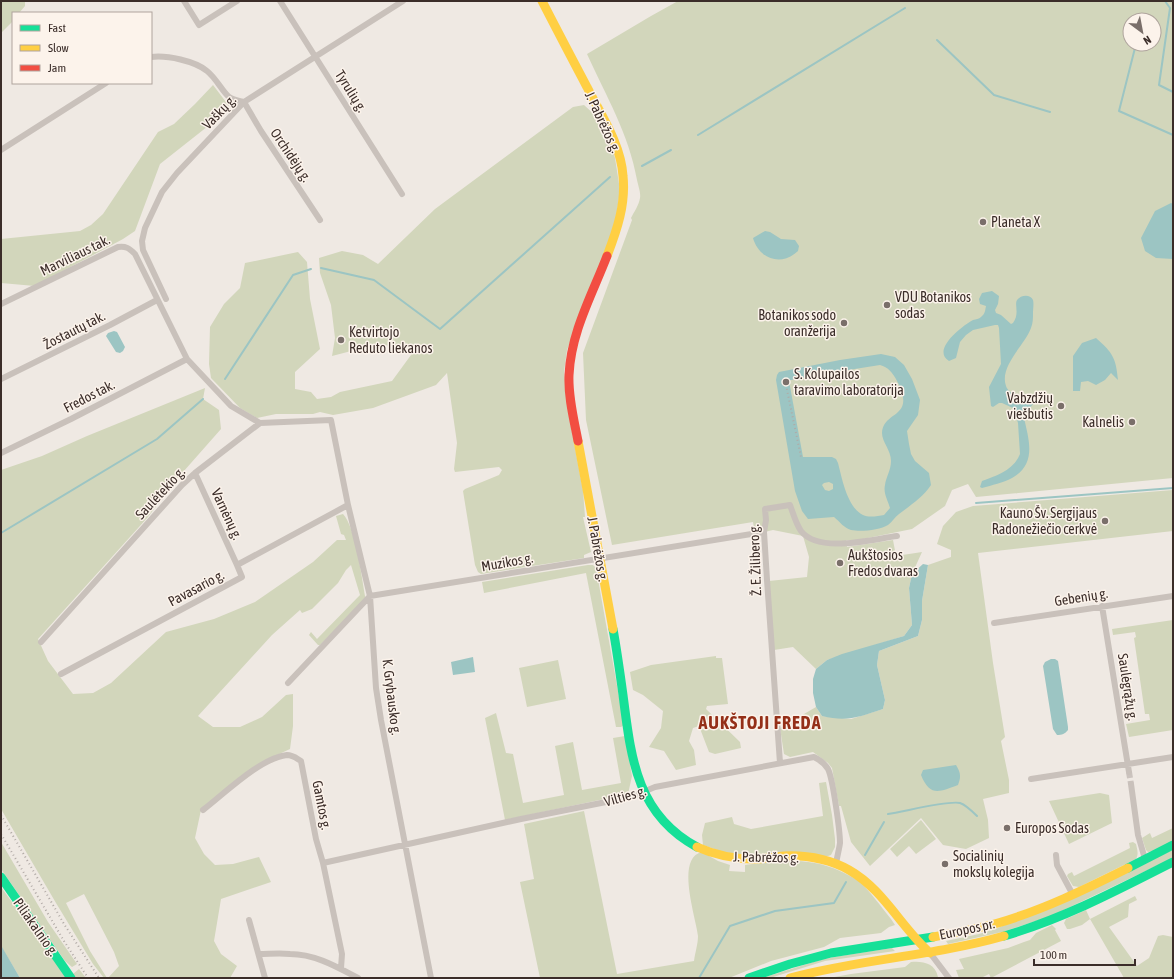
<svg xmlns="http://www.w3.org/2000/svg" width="1174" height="979" font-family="'Asap Condensed',sans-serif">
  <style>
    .green { fill: #d2d6bb; fill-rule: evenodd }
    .water { fill: #9cc5c3; fill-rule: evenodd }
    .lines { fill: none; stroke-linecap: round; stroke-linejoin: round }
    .stream { stroke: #9cc5c3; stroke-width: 2 }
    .street-tunnel { stroke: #cbc3be; stroke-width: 6; stroke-dasharray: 6 3; stroke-linecap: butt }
    .street { stroke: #c9c1bb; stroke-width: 6 }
    .fast { stroke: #16e098; stroke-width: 9 }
    .slow { stroke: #ffcf43; stroke-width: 9 }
    .jam { stroke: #f24e42; stroke-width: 9 }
    .rail { stroke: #b1aaa6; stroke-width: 2; stroke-dasharray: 1 3; stroke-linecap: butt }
    .poi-dot { fill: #7a6f6a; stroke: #fcf3eb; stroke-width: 1.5 }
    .labels { text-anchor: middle; stroke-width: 3; stroke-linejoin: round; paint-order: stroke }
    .street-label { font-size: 14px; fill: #3b2d29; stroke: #fcf3eb }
    .poi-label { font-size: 14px; fill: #3b2d29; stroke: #fcf3eb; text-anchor: start }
    .district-label { font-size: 18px; font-weight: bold; letter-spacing: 1px; fill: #942f18; stroke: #fcf3eb }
  </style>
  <rect width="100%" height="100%" fill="#efe9e3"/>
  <path class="green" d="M 1,1 L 25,1 L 25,6 L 19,13 L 13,13 L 13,21 L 1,33 Z
    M 678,1 L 1173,1 L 1173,478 L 976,497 L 968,484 L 952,490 L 945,506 L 912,529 L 858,540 L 846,540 L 847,547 L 893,540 L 896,556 L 922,552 L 912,574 L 909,588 L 912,625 L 904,636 L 827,660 L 816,669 L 793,647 L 774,650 L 769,581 L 807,577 L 809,557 L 803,536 L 773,530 L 755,534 L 753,522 L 612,545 L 586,420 L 583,353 L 632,220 L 631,218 C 634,212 639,205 640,198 C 641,193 638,185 637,180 C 629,134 606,96 587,54 L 651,16 ZM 1130,20 L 1154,20 L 1154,44 L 1130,44 Z
    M 213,85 L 229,106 L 217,119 L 160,164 L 135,231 L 123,239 L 35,286 L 1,283 L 1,239 L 80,231 L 91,225 L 103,214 L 158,132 L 174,124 L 195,104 Z
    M 584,105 L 596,116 L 611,145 L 615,158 L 620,190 L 615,227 L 567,350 L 564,372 L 568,411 L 583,490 L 585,517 L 583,517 L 591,552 L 584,555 L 584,558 L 481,574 L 478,572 L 475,565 L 463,491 L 465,489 L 499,475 L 502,470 L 499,467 L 455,472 L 454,469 L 457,443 L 447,373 L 436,385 L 373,408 L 333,415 L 320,412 L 313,414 L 276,414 L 257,418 L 240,408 L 211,378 L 209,364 L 210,327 L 224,304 L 240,288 L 245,263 L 298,252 L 307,262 L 310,299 L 320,349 L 295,372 L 295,389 L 311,392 L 317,399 L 331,397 L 340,392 L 392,381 L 411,355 L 405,342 L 397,347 L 378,344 L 332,356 L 335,338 L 331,305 L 320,273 L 319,258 L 342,251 L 363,255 L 378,264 L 435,209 L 573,107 Z
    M 205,388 L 203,399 L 219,410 L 221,429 L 176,480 L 148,517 L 38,639 L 48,661 L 73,694 L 93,693 L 111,683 L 166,632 L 214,619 L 255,602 L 313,562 L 337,540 L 346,540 L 344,535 L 341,534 L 336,516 L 343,514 C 355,526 362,578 365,596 L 365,599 L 320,645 L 318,645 L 309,635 L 311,632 L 317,639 L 360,595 L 351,565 L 346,570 L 338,583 L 312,609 L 302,613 L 300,610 L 272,635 L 198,716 L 213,727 L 240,727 L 262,717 L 286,695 L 293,694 L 293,726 L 290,749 L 264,761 L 201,810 L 195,838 L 204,854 L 215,865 L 233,864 L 259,857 L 271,882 L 221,899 L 214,941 L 221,954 L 237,966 L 230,978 L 108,978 L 119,966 L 114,952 L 84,894 L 66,903 L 90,951 L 107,978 L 104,978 L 93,964 L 56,903 L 1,809 L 1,470 L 42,456 L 87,436 Z
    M 1173,490 L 1173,531 L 978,553 L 993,663 L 1005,737 L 1001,741 L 1009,780 L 1009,793 L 983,799 L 988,820 L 989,838 L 966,849 L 943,845 L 921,818 L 870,866 L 851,842 L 841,806 L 839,806 L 832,768 L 828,763 L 813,752 L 790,757 L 784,754 L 780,728 L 816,707 L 822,716 L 851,719 L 883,709 L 885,700 L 877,665 L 879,651 L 918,636 L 922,620 L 922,601 L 928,565 L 951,557 L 951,550 L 937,544 L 943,526 L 956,512 L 973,506 Z
    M 588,565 L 593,565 L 596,568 L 624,725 L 621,727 L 616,727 L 586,573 L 484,593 L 482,582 Z
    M 1173,620 L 1173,730 L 1129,737 L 1126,724 L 1150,720 L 1149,714 L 1145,714 L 1134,638 L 1136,637 L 1135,632 L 1113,635 L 1112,629 Z
    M 716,656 L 716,658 L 722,658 L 728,704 L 707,706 L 706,709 L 740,742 L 741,748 L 715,754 L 709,752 L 699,726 L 693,728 L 689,741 L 694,750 L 696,765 L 676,770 L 664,751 L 649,747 L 661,728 L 663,711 L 643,695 L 633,690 L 630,672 L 651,665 Z
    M 558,660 L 566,699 L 527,707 L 519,668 Z
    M 496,713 L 506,753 L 513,754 L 523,803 L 564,795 L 555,746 L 573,742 L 582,790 L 621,783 L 613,738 L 625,736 L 632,776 L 628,794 L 505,820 L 485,718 Z
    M 826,782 L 832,815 L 835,839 L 835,847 L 831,855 L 828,856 L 751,856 L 723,852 L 703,845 L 702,835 L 705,823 L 732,817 L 734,824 L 751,829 L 823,816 L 819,783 Z
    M 1100,793 L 1109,795 L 1112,823 L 1069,844 L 1049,801 Z
    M 584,811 L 617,974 L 694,961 C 695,953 698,944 698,936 C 696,917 675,858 702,852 L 718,861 L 730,865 L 729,871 L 745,872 L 745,865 C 777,860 809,857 840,871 C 846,874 853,877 859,881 C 871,892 881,907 891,919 L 895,925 L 889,927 L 881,933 L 840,938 L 824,947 L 771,961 L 729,978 L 540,978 L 520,882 L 534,879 L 524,824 Z
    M 921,820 L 936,839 L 916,854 L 909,846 L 897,857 L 890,849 Z
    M 1173,828 L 1173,841 L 1153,851 L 1148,852 L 1146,850 L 1142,838 L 1150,833 L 1152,838 Z
    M 1,842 L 48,922 L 77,964 L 72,967 L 65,961 L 1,869 Z
    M 1133,842 L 1136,844 C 1137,849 1139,854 1136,859 L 1079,887 L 1073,886 L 1067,876 L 1068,874 L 1072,872 L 1074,876 L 1130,848 L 1129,843 Z
    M 1173,850 L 1173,858 L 1051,916 L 1002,932 L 948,944 L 946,941 L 979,934 L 998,928 Z
    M 1,887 L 67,978 L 20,978 L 1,946 Z
    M 1135,896 L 1137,900 L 1129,904 L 1128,917 L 1109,927 L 1137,966 L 1149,958 L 1158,936 L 1163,935 L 1173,937 L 1173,978 L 1124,978 L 1090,919 L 1082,925 L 1070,929 L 1067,929 L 1064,923 L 1066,919 L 1086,910 L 1090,919 Z
    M 1052,925 L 1056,929 L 1055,930 L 1061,941 L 991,978 L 989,974 L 981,978 L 959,978 L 956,970 L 964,969 L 959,959 L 1008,948 L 1024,942 L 1030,940 L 1036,933 Z
    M 892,948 L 895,951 L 825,961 L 770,978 L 762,978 L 820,960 L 840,956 Z
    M 911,962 C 923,961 935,963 938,977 L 829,978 L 851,974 L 905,967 Z
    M 79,969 L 86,978 L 76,978 L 73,974 Z"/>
  <path class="water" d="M 1171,203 L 1173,204 L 1173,259 L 1156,258 L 1145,251 L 1141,238 L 1155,211 Z
    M 765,231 L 770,232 L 781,239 L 795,240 L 799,246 L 798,251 C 781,267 759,259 753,238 Z
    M 992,291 L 999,296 L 998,304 L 995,310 L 996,313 L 1001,315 L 1011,324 L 1013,323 C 1020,313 1014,305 1017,300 C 1021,295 1030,294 1033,300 C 1034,304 1033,309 1033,313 C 1033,318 1033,323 1031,328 C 1025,345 999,366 1006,386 C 1008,392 1017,397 1023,398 C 1027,399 1030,398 1035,400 L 1035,402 L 1025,413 L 1024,418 C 1029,440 1037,464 1012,478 C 1003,483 992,485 982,488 L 980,487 L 982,481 C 996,476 1014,470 1020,454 L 1018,423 L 1013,408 L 1002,403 L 999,403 L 993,407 L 991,406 L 989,387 L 1001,364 L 999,328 L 998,325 L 995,325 L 973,330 L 966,335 L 960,342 L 956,358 L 949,361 C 931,350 962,326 973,320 C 976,319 979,319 981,317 C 985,314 985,311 986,306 L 980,304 L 979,299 L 982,293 Z
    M 114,331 L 117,332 L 125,347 L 123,351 L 120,353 L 116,352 L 106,336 L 108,333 Z
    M 1096,338 C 1113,353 1116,358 1118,380 L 1111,373 L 1105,380 L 1096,385 L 1088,381 L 1081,382 L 1080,391 L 1073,391 L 1073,356 L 1082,343 Z
    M 881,354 L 895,357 L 904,365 L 912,379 L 920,400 L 918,415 L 907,431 L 909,444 L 911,454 L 915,461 L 929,473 L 931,485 C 923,497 911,505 899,514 C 895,517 892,522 888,525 C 880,530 861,532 851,530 C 844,528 840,522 834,517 L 808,519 L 802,511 L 795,491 L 776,380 L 777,375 L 779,372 L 840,360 ZM 880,365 C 888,367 893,373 897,381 C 917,419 883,410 882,433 C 882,442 891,450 891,461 C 891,470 886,477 885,485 C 883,493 888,501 890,508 L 884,515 C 878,516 869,518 863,515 C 847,507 842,478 838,463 L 836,459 L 832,457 L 803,457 L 789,381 L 791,380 L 819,375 L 825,375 L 842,371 ZM 829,482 L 833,484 L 833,489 L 829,491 L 825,490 L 822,485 L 824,483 Z
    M 923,564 L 928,565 L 922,601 L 922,620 L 918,636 L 879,651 L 877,665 L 885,700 L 883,709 C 859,717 847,722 822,716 L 816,707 L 813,693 L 813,679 L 816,669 L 827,660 L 842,654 L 904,636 L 912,625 L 909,588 L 912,574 Z
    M 473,657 L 475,672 L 453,675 L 451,662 Z
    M 1051,659 L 1055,659 L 1058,661 L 1068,727 L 1068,730 C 1065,734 1062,735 1057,735 L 1053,729 L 1043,666 L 1045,662 Z
    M 956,765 C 961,773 961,777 958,785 C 939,792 930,797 921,775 L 923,770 Z
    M 1,946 L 2,947 L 20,978 L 1,978 Z"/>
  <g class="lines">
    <path class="stream" d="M 1165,1 L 1170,8 L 1159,85 L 1173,92
      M 937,40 L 994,95 L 1050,112
      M 1136,44 L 1119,111 L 1173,135
      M 698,135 L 905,8
      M 642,166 L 671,150
      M 321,268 L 374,280 L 440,329 L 610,177
      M 225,379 L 293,275 L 311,269
      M 976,503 L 1173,488
      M 1,533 L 157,439 L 203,399
      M 888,814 C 903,812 948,800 960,803 C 966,805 972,811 977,816
      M 865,855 L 884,822
      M 699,978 L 730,926 L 775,911 L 834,903 L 846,882"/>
    <path class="street-tunnel" d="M 1129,772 L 1131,784"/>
    <path class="street" d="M 184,1 L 199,25 L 237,1
      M 280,1 L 402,194
      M 151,57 C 167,55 195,61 207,71 C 216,78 222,91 229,97 C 233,100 240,101 244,102 L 261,131 L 320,220
      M 1,150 L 106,83
      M 166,299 L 143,250 L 142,241 L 145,228 L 162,192 L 177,173 L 244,102 L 403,1
      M 1,304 L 118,247 C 126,246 129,248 135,254 L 187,359 L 231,406 L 260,423
      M 1,379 L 110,325 L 157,300
      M 1,453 L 71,419 L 187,359
      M 195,473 L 237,565
      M 1102,606 L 1129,772
      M 994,623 L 1173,596
      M 41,642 L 182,485 L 195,473 L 260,423 L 331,420 L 348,505 L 370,596 L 376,688 L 381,720 L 431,978
      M 61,674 L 242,577 L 237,565 L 348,505
      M 288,683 L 370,596 L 764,532
      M 780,763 L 767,580 L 764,532 L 766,520 L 765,509 L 790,505 C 793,513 796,524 801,531 C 819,554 873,539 897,536
      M 1031,779 L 1173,757
      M 1131,784 L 1138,835 L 1145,859
      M 203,810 C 224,794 260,758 287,755 C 293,755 296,758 301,761 L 316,839 L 323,863 L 342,954 L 341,968
      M 1056,855 L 1057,865 L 1073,895
      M 323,863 L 521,819 L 631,797 L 655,787 L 814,757 C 820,760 825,764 828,769 C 833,779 840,832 840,843 C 839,850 837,857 836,864
      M 249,920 L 265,978
      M 930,953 L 949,978
      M 259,954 C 269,954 280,953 290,954 C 315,954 337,967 358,978"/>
    <path class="fast" d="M 613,629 C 617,651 620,673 623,695 C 631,757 636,814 697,847
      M 1128,868 L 1173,845
      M 1,877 L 71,978
      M 1004,936 C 1063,919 1118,890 1173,862
      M 749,978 L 790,964 L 831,953 L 933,937"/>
    <path class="slow" d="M 542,1 C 557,30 572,59 587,87 C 601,115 621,144 623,176 C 626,204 617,230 607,256
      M 578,441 L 613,629
      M 697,847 C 715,855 734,859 754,859 C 764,859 774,857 784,856 C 807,855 829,859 849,870 C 883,889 901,927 930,953
      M 933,937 C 955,933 977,929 998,923 C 1043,910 1086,889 1128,868
      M 790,978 C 860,959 934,956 1004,936"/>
    <path class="jam" d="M 578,441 C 574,420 568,397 569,375 C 571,332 592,295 607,256"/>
    <path class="rail" d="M 786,385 L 801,457
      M 1,815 L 64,924 L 99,978
      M 1,834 L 64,941 L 88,978"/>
  </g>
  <g class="poi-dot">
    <circle cx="983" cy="222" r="4"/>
    <circle cx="887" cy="305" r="4"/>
    <circle cx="844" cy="323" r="4"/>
    <circle cx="341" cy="340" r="4"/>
    <circle cx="786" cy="382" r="4"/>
    <circle cx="1061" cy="406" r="4"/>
    <circle cx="1132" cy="422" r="4"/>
    <circle cx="1105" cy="521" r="4"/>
    <circle cx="840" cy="563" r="4"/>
    <circle cx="1007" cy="828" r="4"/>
    <circle cx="945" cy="864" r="4"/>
  </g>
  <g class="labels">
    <g class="street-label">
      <text transform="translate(351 91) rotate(58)" y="5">Tyrulių g.</text>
      <text transform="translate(219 112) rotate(-46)" y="5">Vaškų g.</text>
      <text transform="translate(603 122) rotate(65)" y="5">J. Pabrėžos g.</text>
      <text transform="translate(291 155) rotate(56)" y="5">Orchidėjų g.</text>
      <text transform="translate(75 255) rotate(-26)" y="5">Marviliaus tak.</text>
      <text transform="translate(74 330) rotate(-27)" y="5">Žostautų tak.</text>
      <text transform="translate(89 396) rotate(-27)" y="5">Fredos tak.</text>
      <text transform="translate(160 493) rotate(-47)" y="5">Saulėtekio g.</text>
      <text transform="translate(227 514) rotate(65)" y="5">Varnėnų g.</text>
      <text transform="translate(598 549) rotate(80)" y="5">J. Pabrėžos g.</text>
      <text transform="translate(755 560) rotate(-92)" y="5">Ž. E. Žilibero g.</text>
      <text transform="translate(507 562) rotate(-10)" y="5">Muzikos g.</text>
      <text transform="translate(196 588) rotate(-28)" y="5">Pavasario g.</text>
      <text transform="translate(1081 597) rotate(-9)" y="5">Gebenių g.</text>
      <text transform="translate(1128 687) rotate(81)" y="5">Saulėgrąžų g.</text>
      <text transform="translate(392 697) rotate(83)" y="5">K. Grybausko g.</text>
      <text transform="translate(625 796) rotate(-16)" y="5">Vilties g.</text>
      <text transform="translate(322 805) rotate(79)" y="5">Gamtos g.</text>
      <text transform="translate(766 857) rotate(1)" y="5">J. Pabrėžos g.</text>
      <text transform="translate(36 927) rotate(55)" y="5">Piliakalnio g.</text>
      <text transform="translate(967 929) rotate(-12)" y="5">Europos pr.</text>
    </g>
    <g class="poi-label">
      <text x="991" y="227">Planeta X</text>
      <text x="895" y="302">VDU Botanikos<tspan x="895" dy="16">sodas</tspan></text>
      <text x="836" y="320" text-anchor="end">Botanikos sodo<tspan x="836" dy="16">oranžerija</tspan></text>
      <text x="349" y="337">Ketvirtojo<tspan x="349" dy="16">Reduto liekanos</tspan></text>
      <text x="794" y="379">S. Kolupailos<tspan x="794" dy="16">taravimo laboratorija</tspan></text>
      <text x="1053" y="403" text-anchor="end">Vabzdžių<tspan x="1053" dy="16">viešbutis</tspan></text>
      <text x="1124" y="427" text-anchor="end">Kalnelis</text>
      <text x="1097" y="518" text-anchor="end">Kauno Šv. Sergijaus<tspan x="1097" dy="16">Radonežiečio cerkvė</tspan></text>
      <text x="848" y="560">Aukštosios<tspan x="848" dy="16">Fredos dvaras</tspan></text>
      <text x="1015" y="833">Europos Sodas</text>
      <text x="953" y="861">Socialinių<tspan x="953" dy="16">mokslų kolegija</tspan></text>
    </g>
    <g class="district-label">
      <text x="760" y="729">AUKŠTOJI FREDA</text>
    </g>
  </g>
  <rect width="1174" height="979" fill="none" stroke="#3b2d29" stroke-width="4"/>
  <rect x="12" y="12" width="140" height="72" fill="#fcf3eb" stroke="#afa49d"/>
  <rect x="20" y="25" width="20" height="6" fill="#16e098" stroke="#afa49d"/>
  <text x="48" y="32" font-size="12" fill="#3b2d29">Fast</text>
  <rect x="20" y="45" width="20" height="6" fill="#ffcf43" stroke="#afa49d"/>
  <text x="48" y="52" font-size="12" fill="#3b2d29">Slow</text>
  <rect x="20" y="65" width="20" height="6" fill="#f24e42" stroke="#afa49d"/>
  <text x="48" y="72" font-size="12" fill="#3b2d29">Jam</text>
  <g transform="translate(1142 32) rotate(148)"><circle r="19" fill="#fcf3eb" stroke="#afa49d"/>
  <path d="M0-3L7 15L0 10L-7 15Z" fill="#7a6f6a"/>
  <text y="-6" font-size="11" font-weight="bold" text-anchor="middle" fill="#3b2d29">N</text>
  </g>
  <path d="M1034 959v6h101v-6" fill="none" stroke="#3b2d29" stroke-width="2"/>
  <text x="1040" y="959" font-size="12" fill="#3b2d29" stroke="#fcf3eb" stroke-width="3" paint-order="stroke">100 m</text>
</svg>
